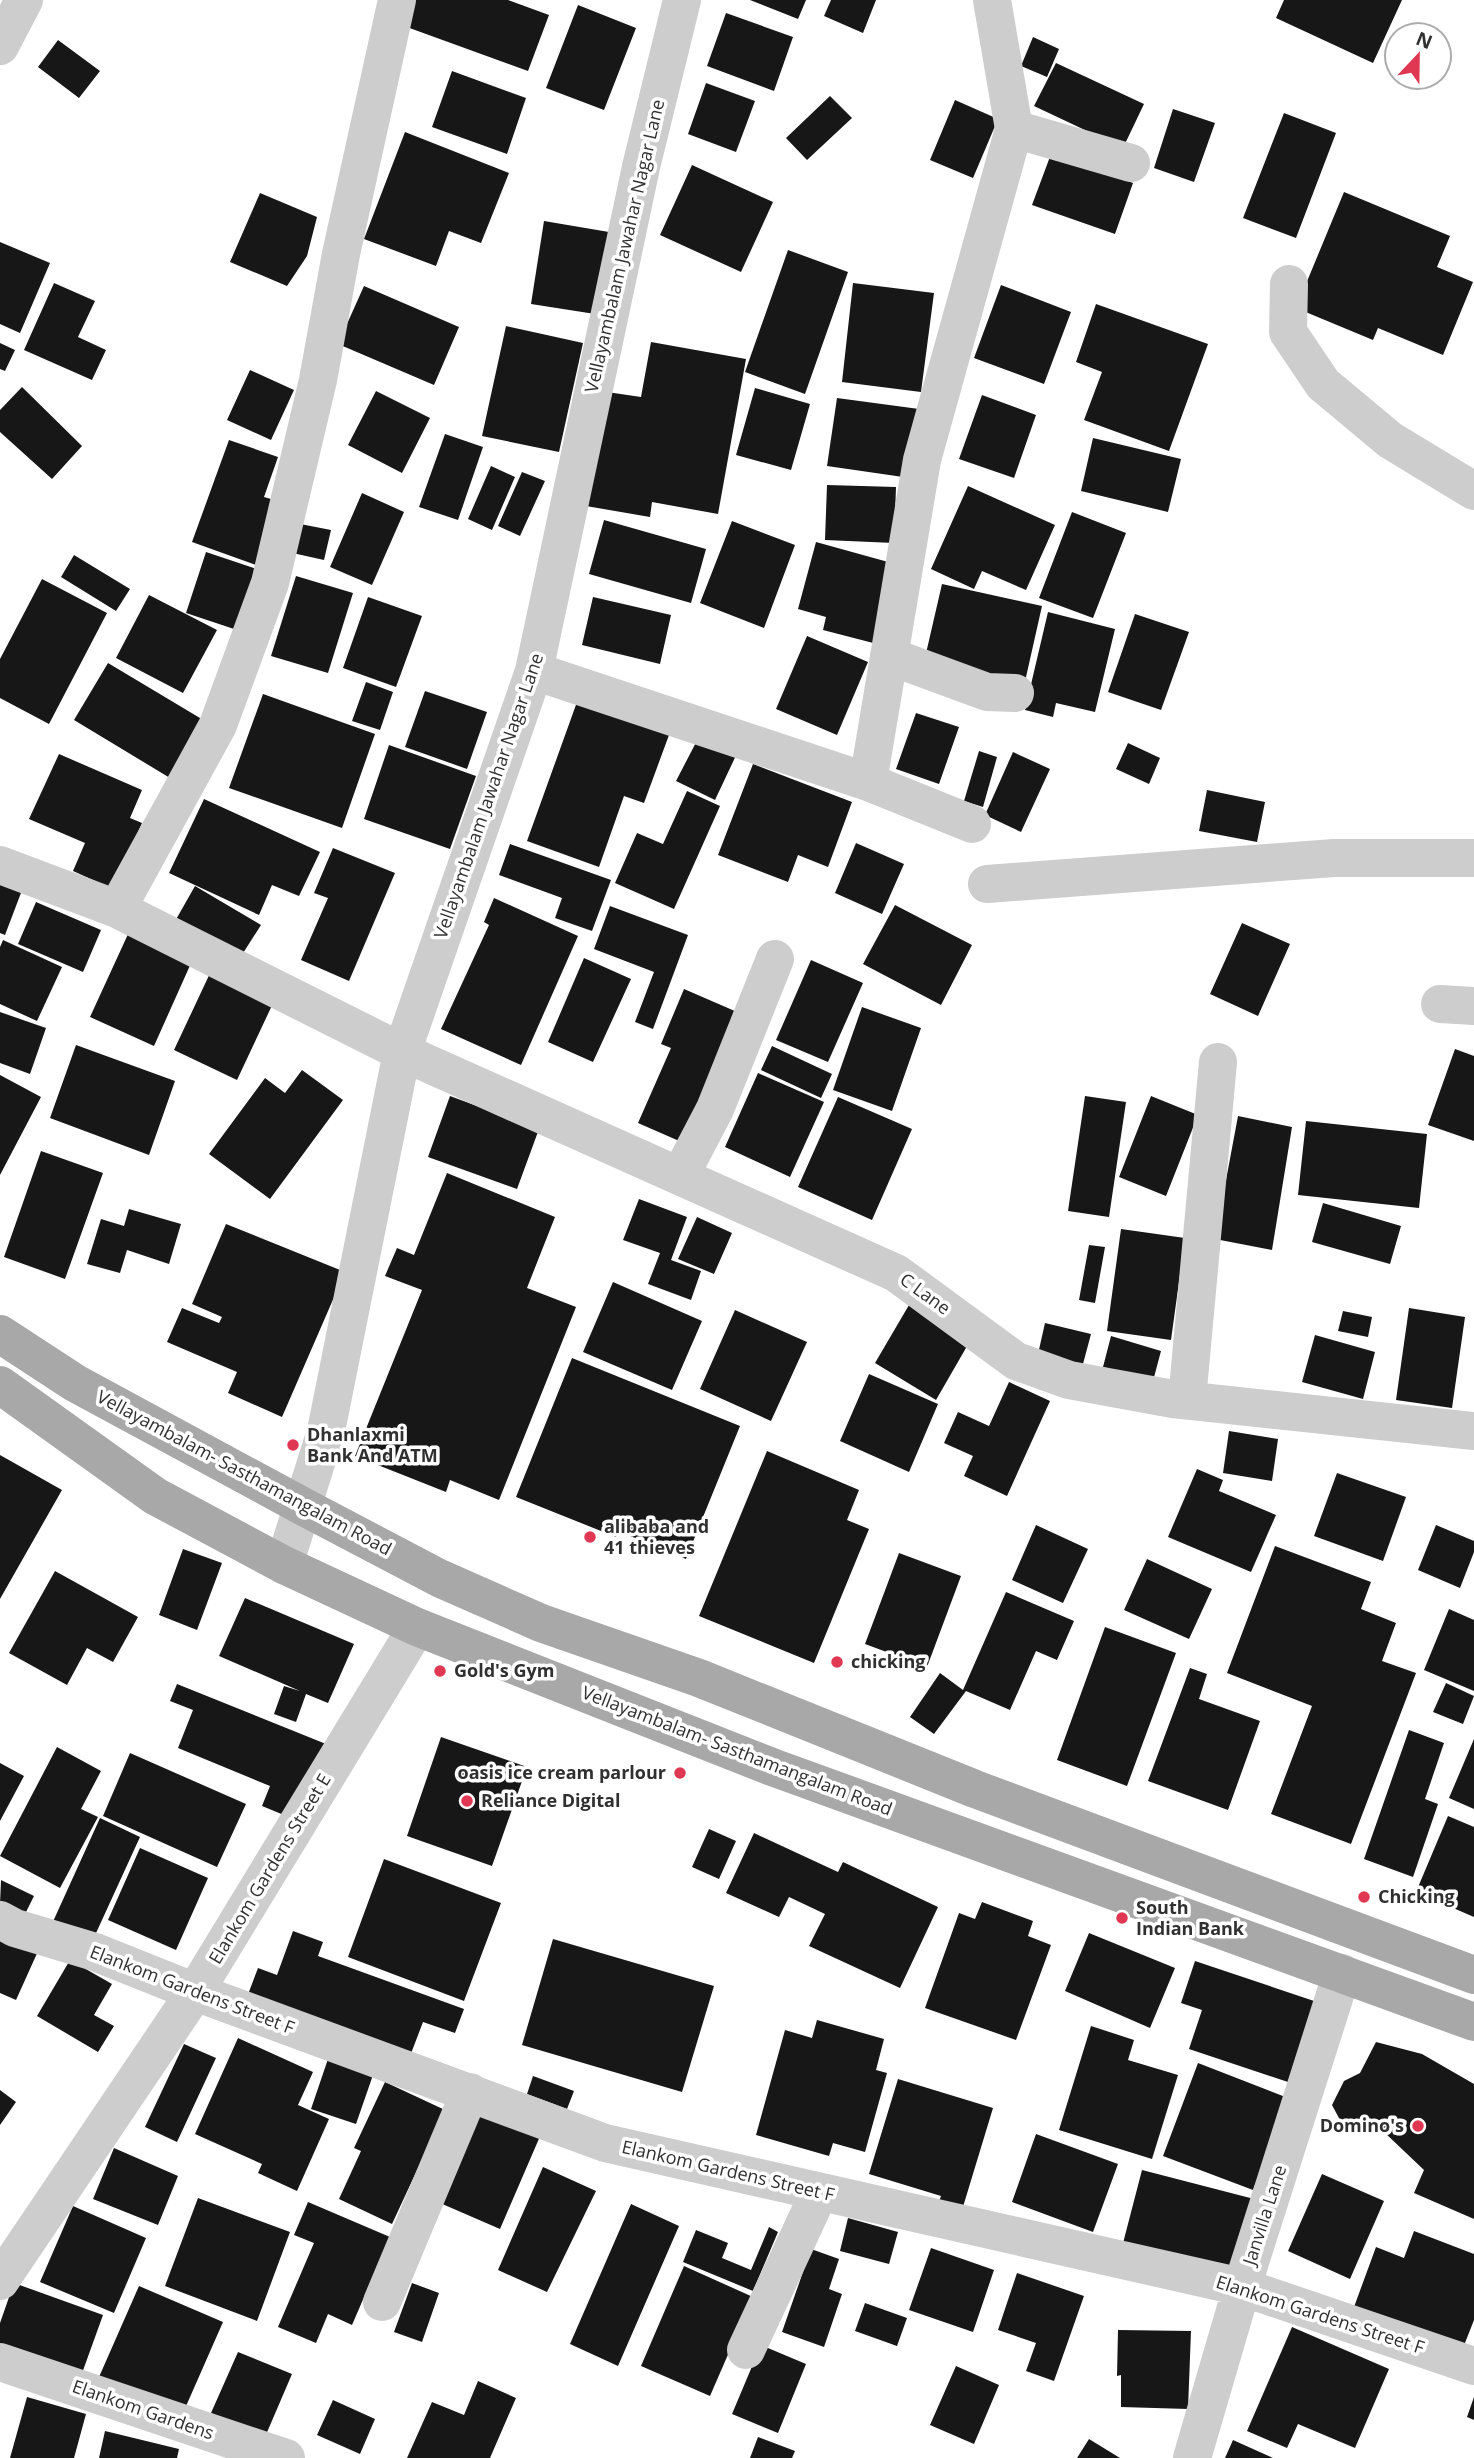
<svg xmlns="http://www.w3.org/2000/svg" width="1474" height="2458" font-family="'Open Sans',sans-serif">
  <style>
    .building { fill: #171717 }
    .lines { fill: none; stroke-linecap: round; stroke-linejoin: round }
    .minor { stroke: #cdcdcd; stroke-width: 38 }
    .major { stroke: #a8a8a8; stroke-width: 38 }
    .poi-dot { fill: #e03853; stroke: #fff; stroke-width: 2.5 }
    .labels { text-anchor: middle; stroke-width: 7; stroke-linejoin: round; paint-order: stroke }
    .street-label { font-size: 18px; fill: #303030; stroke: #fff }
    .poi-label { font-size: 18px; font-weight: bold; fill: #303030; stroke: #fff; text-anchor: start }
  </style>
  <rect width="100%" height="100%" fill="#fff"/>
  <path class="building" d="M 414,0 L 508,0 L 549,15 L 528,71 L 404,26 Z
    M 750,0 L 806,0 L 798,19 Z
    M 831,0 L 876,0 L 863,33 L 824,16 Z
    M 1284,0 L 1402,0 L 1373,63 L 1276,18 Z
    M 578,5 L 636,28 L 604,110 L 546,88 Z
    M 726,13 L 793,37 L 774,91 L 707,66 Z
    M 1033,37 L 1059,49 L 1047,77 L 1021,66 Z
    M 58,40 L 100,71 L 79,98 L 38,67 Z
    M 1056,63 L 1144,104 L 1123,148 L 1034,106 Z
    M 452,71 L 526,98 L 507,154 L 432,127 Z
    M 706,83 L 755,101 L 736,152 L 688,134 Z
    M 830,96 L 852,118 L 807,160 L 786,138 Z
    M 955,100 L 998,119 L 973,178 L 930,160 Z
    M 1173,109 L 1215,123 L 1194,182 L 1154,168 Z
    M 1284,113 L 1336,133 L 1296,238 L 1243,218 Z
    M 405,132 L 509,173 L 481,243 L 449,231 L 436,266 L 364,239 Z
    M 1051,154 L 1133,183 L 1115,234 L 1032,205 Z
    M 692,165 L 773,202 L 741,272 L 660,235 Z
    M 1344,192 L 1450,236 L 1437,267 L 1473,282 L 1443,355 L 1378,328 L 1373,340 L 1296,308 Z
    M 260,193 L 317,217 L 307,256 L 287,286 L 230,262 Z
    M 544,221 L 609,232 L 595,314 L 531,304 Z
    M 0,242 L 50,263 L 20,333 L 0,324 Z
    M 788,250 L 848,272 L 805,394 L 745,372 Z
    M 54,283 L 95,301 L 78,337 L 106,350 L 92,380 L 24,350 Z
    M 853,283 L 934,293 L 921,392 L 842,382 Z
    M 1001,285 L 1071,312 L 1044,384 L 974,358 Z
    M 364,286 L 459,327 L 434,385 L 338,344 Z
    M 1096,304 L 1208,344 L 1169,451 L 1084,420 L 1102,372 L 1076,362 Z
    M 506,326 L 583,343 L 559,452 L 482,436 Z
    M 651,342 L 746,359 L 718,514 L 652,502 L 650,517 L 586,506 L 607,392 L 641,397 Z
    M 0,343 L 15,350 L 5,371 L 0,369 Z
    M 250,370 L 294,390 L 271,440 L 227,420 Z
    M 22,387 L 82,446 L 52,479 L 0,432 L 0,410 Z
    M 755,388 L 810,404 L 791,470 L 736,455 Z
    M 376,391 L 430,418 L 402,473 L 348,445 Z
    M 982,395 L 1036,415 L 1014,478 L 959,459 Z
    M 837,398 L 919,409 L 910,478 L 827,466 Z
    M 445,434 L 483,447 L 458,520 L 419,507 Z
    M 1093,438 L 1181,459 L 1168,512 L 1081,491 Z
    M 229,440 L 278,457 L 264,497 L 278,501 L 256,565 L 192,542 Z
    M 491,466 L 515,477 L 492,530 L 468,519 Z
    M 522,472 L 545,481 L 520,536 L 498,526 Z
    M 827,485 L 896,487 L 894,543 L 825,540 Z
    M 968,486 L 1055,525 L 1026,590 L 982,571 L 974,589 L 931,569 Z
    M 362,493 L 404,512 L 372,585 L 330,567 Z
    M 1072,512 L 1126,533 L 1093,618 L 1039,598 Z
    M 604,520 L 706,549 L 691,603 L 589,574 Z
    M 732,521 L 795,545 L 764,628 L 700,603 Z
    M 295,523 L 331,530 L 324,560 L 288,552 Z
    M 816,542 L 899,565 L 877,644 L 823,630 L 826,617 L 798,609 Z
    M 206,552 L 260,570 L 240,631 L 186,613 Z
    M 74,555 L 130,589 L 116,611 L 61,577 Z
    M 296,576 L 353,593 L 328,673 L 271,656 Z
    M 42,579 L 107,613 L 49,724 L 0,698 L 0,659 Z
    M 942,584 L 1042,606 L 1024,686 L 924,662 Z
    M 149,595 L 217,630 L 183,693 L 116,658 Z
    M 368,597 L 422,616 L 396,687 L 343,668 Z
    M 593,597 L 671,615 L 660,664 L 582,645 Z
    M 1048,612 L 1115,629 L 1095,712 L 1056,703 L 1053,717 L 1025,710 Z
    M 1135,614 L 1189,632 L 1161,710 L 1108,692 Z
    M 807,636 L 868,662 L 837,735 L 776,709 Z
    M 108,663 L 210,724 L 175,781 L 74,720 Z
    M 366,682 L 393,692 L 380,730 L 352,721 Z
    M 425,691 L 487,712 L 467,769 L 405,747 Z
    M 263,694 L 375,734 L 342,828 L 229,788 Z
    M 577,702 L 669,735 L 644,803 L 624,796 L 599,867 L 527,841 Z
    M 916,713 L 959,727 L 939,784 L 896,769 Z
    M 703,729 L 740,747 L 715,800 L 676,781 Z
    M 1128,743 L 1160,758 L 1149,784 L 1116,769 Z
    M 389,745 L 476,776 L 450,849 L 364,819 Z
    M 979,751 L 997,757 L 983,807 L 964,801 Z
    M 1013,752 L 1050,769 L 1021,832 L 985,815 Z
    M 59,754 L 142,790 L 130,818 L 142,823 L 113,889 L 73,871 L 85,843 L 29,819 Z
    M 753,764 L 852,802 L 828,867 L 798,855 L 788,882 L 718,855 Z
    M 1207,790 L 1265,802 L 1257,842 L 1199,831 Z
    M 687,791 L 720,806 L 674,909 L 615,883 L 637,833 L 663,844 Z
    M 204,799 L 320,852 L 299,896 L 272,885 L 259,915 L 169,873 Z
    M 856,843 L 904,864 L 882,914 L 835,893 Z
    M 510,844 L 611,880 L 592,931 L 555,918 L 562,898 L 499,875 Z
    M 333,848 L 395,873 L 349,981 L 301,960 L 328,898 L 314,893 Z
    M 0,876 L 24,885 L 5,935 L 0,933 Z
    M 195,886 L 261,925 L 238,961 L 174,923 Z
    M 494,898 L 578,936 L 521,1065 L 441,1029 L 489,925 L 484,922 Z
    M 36,902 L 101,930 L 83,972 L 18,944 Z
    M 895,905 L 972,945 L 941,1005 L 863,964 Z
    M 610,906 L 688,935 L 653,1029 L 635,1022 L 654,972 L 594,949 Z
    M 1242,923 L 1290,944 L 1258,1016 L 1210,994 Z
    M 129,932 L 192,961 L 154,1046 L 90,1017 Z
    M 3,940 L 62,967 L 37,1021 L 0,1004 L 0,947 Z
    M 584,958 L 631,979 L 593,1062 L 548,1042 Z
    M 811,960 L 863,983 L 828,1062 L 776,1040 Z
    M 212,969 L 275,999 L 237,1080 L 174,1050 Z
    M 684,989 L 744,1015 L 686,1144 L 638,1123 L 671,1048 L 661,1044 Z
    M 862,1007 L 921,1028 L 892,1111 L 833,1090 Z
    M 0,1012 L 46,1028 L 30,1074 L 0,1063 Z
    M 76,1045 L 175,1081 L 149,1155 L 50,1118 Z
    M 772,1046 L 832,1074 L 821,1098 L 761,1070 Z
    M 1455,1049 L 1474,1056 L 1474,1141 L 1428,1125 Z
    M 302,1070 L 343,1100 L 270,1199 L 209,1154 L 265,1078 L 285,1093 Z
    M 758,1073 L 824,1102 L 790,1177 L 725,1147 Z
    M 0,1075 L 41,1097 L 0,1175 Z
    M 450,1096 L 539,1129 L 517,1189 L 428,1157 Z
    M 1085,1096 L 1126,1102 L 1109,1217 L 1068,1211 Z
    M 1151,1096 L 1198,1115 L 1166,1196 L 1119,1177 Z
    M 838,1097 L 912,1129 L 872,1220 L 798,1187 Z
    M 1238,1116 L 1292,1127 L 1272,1250 L 1215,1239 Z
    M 1306,1121 L 1427,1134 L 1419,1208 L 1298,1195 Z
    M 41,1151 L 103,1173 L 65,1279 L 4,1257 Z
    M 447,1173 L 555,1217 L 527,1288 L 576,1307 L 499,1500 L 450,1480 L 446,1492 L 355,1456 L 422,1290 L 385,1276 L 397,1248 L 414,1255 Z
    M 639,1199 L 687,1217 L 671,1260 L 701,1271 L 691,1300 L 648,1284 L 660,1253 L 623,1240 Z
    M 1323,1203 L 1401,1226 L 1390,1264 L 1312,1242 Z
    M 129,1209 L 181,1224 L 169,1264 L 127,1250 L 120,1273 L 87,1264 L 101,1219 L 124,1226 Z
    M 697,1217 L 732,1233 L 714,1274 L 678,1259 Z
    M 226,1224 L 345,1272 L 282,1417 L 228,1393 L 237,1372 L 167,1342 L 182,1308 L 219,1323 L 222,1317 L 192,1304 Z
    M 1121,1229 L 1185,1238 L 1171,1340 L 1107,1331 Z
    M 1089,1245 L 1105,1247 L 1095,1303 L 1079,1300 Z
    M 613,1282 L 702,1321 L 672,1390 L 583,1352 Z
    M 909,1305 L 970,1341 L 936,1400 L 875,1363 Z
    M 1409,1308 L 1465,1317 L 1452,1408 L 1396,1400 Z
    M 735,1310 L 807,1342 L 771,1421 L 700,1389 Z
    M 1343,1311 L 1372,1317 L 1368,1337 L 1338,1331 Z
    M 1045,1323 L 1091,1334 L 1083,1364 L 1038,1354 Z
    M 1315,1335 L 1375,1352 L 1363,1399 L 1302,1382 Z
    M 1111,1336 L 1161,1351 L 1153,1381 L 1103,1367 Z
    M 572,1358 L 740,1426 L 686,1559 L 618,1531 L 616,1537 L 516,1497 Z
    M 869,1374 L 938,1404 L 909,1472 L 840,1441 Z
    M 1009,1382 L 1050,1401 L 1007,1496 L 964,1476 L 973,1456 L 944,1443 L 958,1412 L 989,1426 Z
    M 1229,1431 L 1278,1439 L 1272,1481 L 1223,1473 Z
    M 767,1451 L 859,1490 L 847,1520 L 869,1529 L 814,1663 L 699,1616 Z
    M 0,1455 L 62,1490 L 0,1599 Z
    M 1197,1469 L 1223,1480 L 1219,1491 L 1276,1515 L 1251,1572 L 1168,1537 Z
    M 1337,1473 L 1406,1497 L 1383,1561 L 1314,1536 Z
    M 1036,1525 L 1088,1549 L 1063,1603 L 1012,1580 Z
    M 1436,1525 L 1474,1541 L 1474,1552 L 1460,1588 L 1418,1570 Z
    M 1275,1546 L 1371,1582 L 1361,1609 L 1396,1623 L 1382,1661 L 1416,1673 L 1351,1844 L 1271,1814 L 1312,1706 L 1227,1673 Z
    M 183,1549 L 222,1563 L 197,1630 L 159,1615 Z
    M 899,1553 L 961,1576 L 927,1667 L 865,1644 Z
    M 1147,1559 L 1212,1589 L 1189,1639 L 1124,1610 Z
    M 55,1571 L 138,1617 L 113,1662 L 87,1648 L 67,1685 L 9,1653 Z
    M 1006,1592 L 1074,1621 L 1057,1660 L 1036,1651 L 1010,1710 L 966,1691 L 934,1734 L 910,1717 L 940,1673 L 963,1690 Z
    M 245,1598 L 354,1644 L 328,1703 L 306,1694 L 296,1722 L 274,1714 L 284,1686 L 300,1691 L 219,1656 Z
    M 1449,1609 L 1474,1620 L 1474,1691 L 1424,1670 Z
    M 1105,1627 L 1176,1653 L 1127,1786 L 1057,1760 Z
    M 1190,1668 L 1207,1674 L 1199,1699 L 1260,1721 L 1228,1810 L 1148,1781 Z
    M 1446,1683 L 1474,1696 L 1463,1724 L 1433,1712 Z
    M 177,1684 L 326,1744 L 296,1820 L 262,1806 L 270,1786 L 178,1748 L 193,1710 L 170,1701 Z
    M 1409,1730 L 1444,1743 L 1425,1799 L 1438,1804 L 1413,1877 L 1364,1859 Z
    M 441,1737 L 527,1767 L 492,1866 L 407,1836 Z
    M 1474,1739 L 1474,1809 L 1449,1798 Z
    M 57,1747 L 101,1771 L 81,1809 L 98,1817 L 60,1888 L 0,1856 Z
    M 130,1753 L 246,1804 L 217,1867 L 103,1816 Z
    M 0,1763 L 24,1776 L 0,1821 Z
    M 1448,1816 L 1474,1827 L 1474,1917 L 1416,1892 Z
    M 100,1818 L 140,1837 L 91,1944 L 51,1926 Z
    M 709,1829 L 736,1841 L 719,1879 L 692,1867 Z
    M 754,1833 L 838,1872 L 843,1862 L 938,1907 L 900,1988 L 809,1946 L 825,1914 L 789,1897 L 779,1917 L 726,1893 Z
    M 140,1848 L 208,1878 L 176,1950 L 108,1920 Z
    M 384,1859 L 501,1903 L 464,2001 L 348,1957 Z
    M 1,1880 L 34,1896 L 24,1916 L 0,1904 Z
    M 982,1902 L 1033,1921 L 1028,1936 L 1051,1945 L 1016,2040 L 925,2008 L 959,1913 L 975,1919 Z
    M 0,1931 L 39,1949 L 16,2000 L 0,1993 Z
    M 293,1931 L 323,1942 L 318,1956 L 464,2009 L 455,2033 L 423,2022 L 407,2064 L 244,2005 L 258,1968 L 277,1975 Z
    M 1089,1933 L 1175,1968 L 1150,2028 L 1065,1991 Z
    M 553,1939 L 714,1986 L 682,2092 L 522,2045 Z
    M 70,1960 L 112,1984 L 94,2015 L 114,2026 L 98,2052 L 37,2016 Z
    M 1195,1961 L 1326,2005 L 1300,2086 L 1189,2049 L 1202,2010 L 1181,2003 Z
    M 817,2020 L 884,2039 L 876,2070 L 887,2073 L 865,2152 L 833,2143 L 829,2156 L 756,2135 L 785,2030 L 812,2038 Z
    M 1091,2026 L 1134,2040 L 1128,2060 L 1178,2075 L 1152,2159 L 1059,2130 Z
    M 238,2038 L 313,2072 L 298,2105 L 329,2119 L 297,2191 L 258,2173 L 262,2164 L 195,2134 Z
    M 1376,2042 L 1422,2054 L 1474,2084 L 1474,2219 L 1414,2193 L 1424,2170 L 1384,2132 L 1340,2120 L 1332,2105 L 1344,2081 L 1360,2073 Z
    M 184,2044 L 216,2058 L 177,2142 L 145,2127 Z
    M 328,2059 L 373,2075 L 356,2124 L 311,2109 Z
    M 1198,2063 L 1288,2098 L 1253,2190 L 1163,2156 Z
    M 533,2076 L 574,2091 L 567,2109 L 527,2094 Z
    M 898,2079 L 993,2108 L 959,2220 L 935,2213 L 941,2196 L 869,2174 Z
    M 385,2082 L 445,2110 L 392,2224 L 339,2199 L 361,2151 L 354,2148 Z
    M 0,2090 L 16,2102 L 0,2125 Z
    M 481,2109 L 541,2134 L 500,2229 L 440,2203 Z
    M 1036,2134 L 1118,2164 L 1093,2232 L 1012,2202 Z
    M 114,2148 L 178,2176 L 158,2225 L 93,2199 Z
    M 543,2167 L 596,2191 L 547,2292 L 498,2270 Z
    M 1142,2170 L 1258,2200 L 1238,2277 L 1122,2247 Z
    M 1322,2174 L 1384,2201 L 1350,2279 L 1288,2251 Z
    M 198,2198 L 290,2232 L 257,2321 L 165,2286 Z
    M 308,2202 L 390,2237 L 352,2325 L 328,2314 L 316,2343 L 278,2327 L 314,2243 L 294,2235 Z
    M 631,2204 L 679,2226 L 618,2366 L 570,2344 Z
    M 73,2206 L 146,2238 L 114,2313 L 40,2282 Z
    M 848,2218 L 898,2232 L 889,2264 L 840,2251 Z
    M 769,2227 L 778,2232 L 753,2291 L 683,2262 L 696,2230 L 728,2243 L 722,2258 L 751,2270 Z
    M 1414,2231 L 1474,2254 L 1474,2320 L 1463,2348 L 1354,2307 L 1376,2247 L 1404,2258 Z
    M 931,2248 L 994,2270 L 973,2332 L 909,2310 Z
    M 811,2249 L 839,2259 L 829,2289 L 842,2294 L 824,2347 L 782,2332 Z
    M 684,2266 L 753,2297 L 710,2396 L 641,2366 Z
    M 1017,2273 L 1084,2296 L 1054,2381 L 1026,2371 L 1036,2343 L 998,2330 Z
    M 14,2283 L 103,2315 L 81,2376 L 0,2347 L 0,2323 Z
    M 412,2283 L 439,2293 L 422,2342 L 394,2332 Z
    M 139,2286 L 223,2322 L 183,2413 L 99,2377 Z
    M 865,2303 L 907,2318 L 897,2346 L 855,2331 Z
    M 1292,2327 L 1389,2369 L 1355,2448 L 1298,2424 L 1287,2448 L 1247,2431 Z
    M 1118,2330 L 1191,2331 L 1188,2409 L 1121,2407 L 1121,2375 L 1117,2376 Z
    M 761,2345 L 806,2364 L 778,2433 L 732,2414 Z
    M 238,2352 L 292,2374 L 265,2437 L 211,2413 Z
    M 956,2366 L 999,2385 L 974,2444 L 930,2425 Z
    M 478,2381 L 516,2398 L 490,2458 L 407,2458 L 432,2402 L 464,2415 Z
    M 27,2397 L 86,2414 L 74,2458 L 10,2458 Z
    M 1474,2397 L 1474,2420 L 1467,2417 Z
    M 333,2400 L 375,2419 L 360,2454 L 317,2435 Z
    M 105,2431 L 179,2449 L 177,2458 L 99,2458 Z
    M 758,2437 L 795,2451 L 792,2458 L 750,2458 Z
    M 1089,2439 L 1120,2458 L 1077,2458 Z
    M 1233,2440 L 1273,2458 L 1225,2458 Z"/>
  <g class="lines">
    <path class="minor" d="M 0,46 L 24,0
      M 1014,129 L 1131,163
      M 1289,284 L 1288,332 L 1323,384 L 1390,440 L 1474,491
      M 889,656 L 987,692 L 1015,693
      M 534,671 L 868,782 L 922,460 L 1014,129 L 992,0
      M 868,782 L 972,824
      M 0,865 L 117,909 L 402,1052 L 896,1273 L 1016,1361 L 1069,1380 L 1173,1399 L 1474,1431
      M 987,884 L 1334,858 L 1474,858
      M 117,909 L 218,725 L 270,583 L 318,380 L 341,254 L 397,0
      M 1440,1004 L 1474,1006
      M 680,1176 L 715,1109 L 775,959
      M 1187,1400 L 1218,1062
      M 284,1565 L 326,1431 L 402,1052 L 534,671 L 641,167 L 682,0
      M 0,1920 L 15,1928 L 95,1952 L 195,1992 L 605,2143 L 1242,2287 L 1474,2366
      M 0,2281 L 195,1992 L 417,1627
      M 382,2302 L 470,2092
      M 746,2350 L 819,2193
      M 0,2362 L 286,2458
      M 1192,2458 L 1242,2287 L 1342,1973"/>
    <path class="major" d="M 0,1334 L 75,1383 L 304,1507 L 439,1578 L 541,1623 L 699,1678 L 975,1789 L 1474,1975
      M 0,1385 L 155,1496 L 284,1565 L 417,1627 L 772,1767 L 1474,2022"/>
  </g>
  <g class="poi-dot">
    <circle cx="293" cy="1445" r="7"/>
    <circle cx="590" cy="1537" r="7"/>
    <circle cx="837" cy="1662" r="7"/>
    <circle cx="440" cy="1671" r="7"/>
    <circle cx="680" cy="1773" r="7"/>
    <circle cx="467" cy="1801" r="7"/>
    <circle cx="1364" cy="1897" r="7"/>
    <circle cx="1122" cy="1918" r="7"/>
    <circle cx="1418" cy="2126" r="7"/>
  </g>
  <g class="labels">
    <g class="street-label">
      <text transform="translate(625 246) rotate(-77)" y="6">Vellayambalam Jawahar Nagar Lane</text>
      <text transform="translate(489 796) rotate(-71)" y="6">Vellayambalam Jawahar Nagar Lane</text>
      <text transform="translate(925 1294) rotate(36)" y="6">C Lane</text>
      <text transform="translate(244 1473) rotate(28)" y="6">Vellayambalam- Sasthamangalam Road</text>
      <text transform="translate(737 1751) rotate(21)" y="6">Vellayambalam- Sasthamangalam Road</text>
      <text transform="translate(270 1869) rotate(-59)" y="6">Elankom Gardens Street E</text>
      <text transform="translate(192 1990) rotate(21)" y="6">Elankom Gardens Street F</text>
      <text transform="translate(728 2171) rotate(13)" y="6">Elankom Gardens Street F</text>
      <text transform="translate(1265 2215) rotate(-72)" y="6">Janvilla Lane</text>
      <text transform="translate(1320 2315) rotate(18)" y="6">Elankom Gardens Street F</text>
      <text transform="translate(143 2410) rotate(19)" y="6">Elankom Gardens</text>
    </g>
    <g class="poi-label">
      <text x="307" y="1441">Dhanlaxmi<tspan x="307" dy="21">Bank And ATM</tspan></text>
      <text x="604" y="1533">alibaba and<tspan x="604" dy="21">41 thieves</tspan></text>
      <text x="851" y="1668">chicking</text>
      <text x="454" y="1677">Gold's Gym</text>
      <text x="666" y="1779" text-anchor="end">oasis ice cream parlour</text>
      <text x="481" y="1807">Reliance Digital</text>
      <text x="1378" y="1903">Chicking</text>
      <text x="1136" y="1914">South<tspan x="1136" dy="21">Indian Bank</tspan></text>
      <text x="1404" y="2132" text-anchor="end">Domino's</text>
    </g>
  </g>
  <g transform="translate(1418 56) rotate(22)"><circle r="33" fill="#ffffff" stroke="#acacac" stroke-width="2"/>
  <path d="M0-5L12 26L0 18L-12 26Z" fill="#e03853"/>
  <text y="-10" font-size="19" font-weight="bold" text-anchor="middle" fill="#303030">N</text>
  </g>
</svg>
